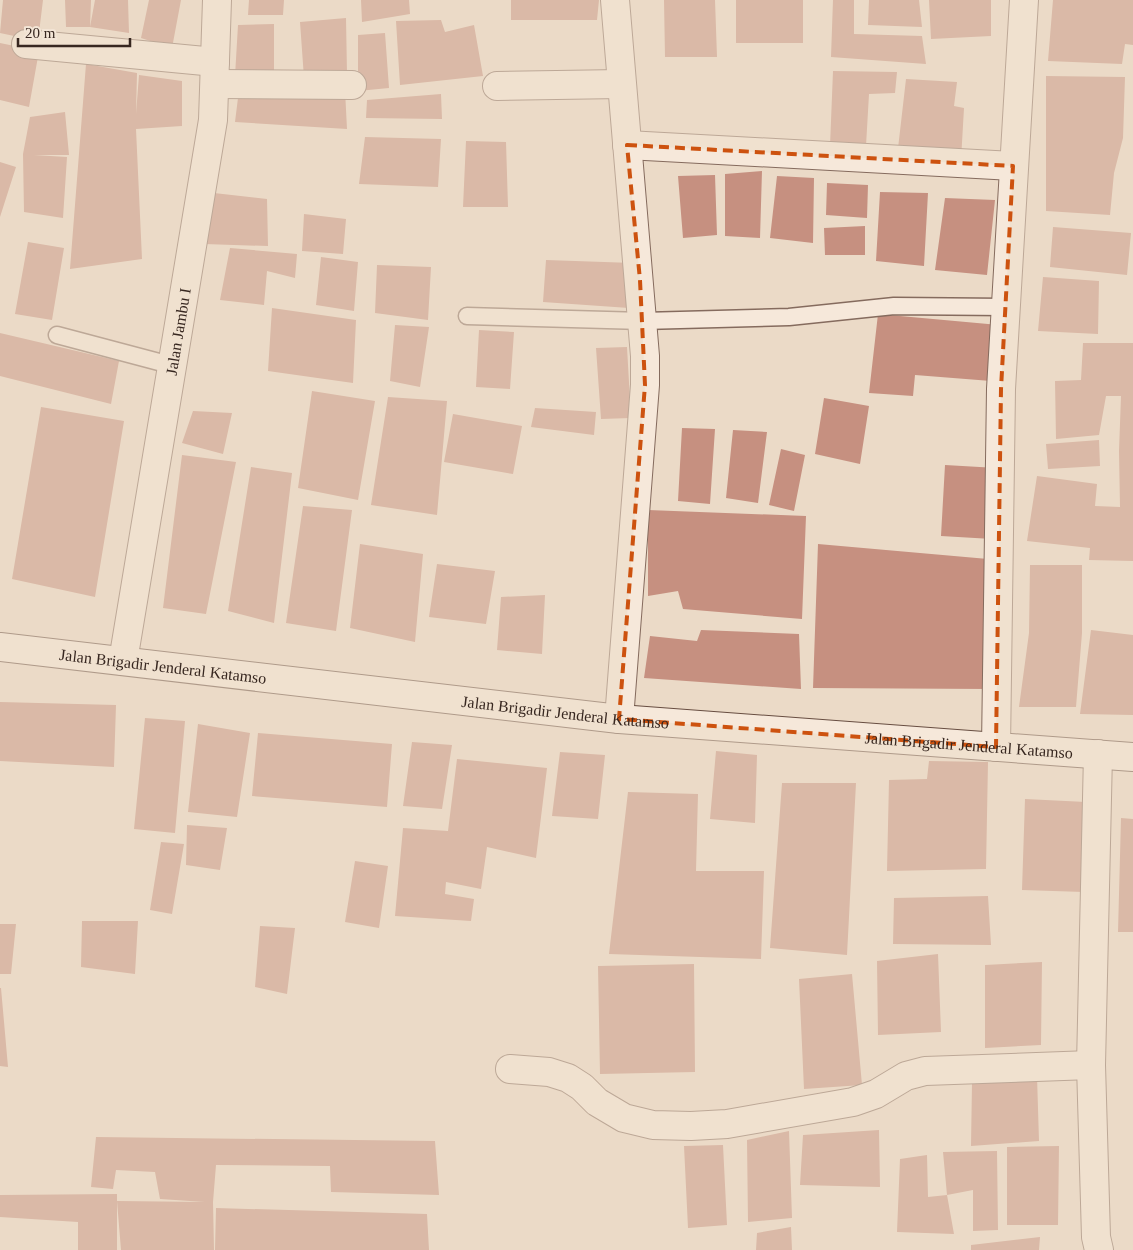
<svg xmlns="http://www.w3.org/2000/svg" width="1133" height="1250" font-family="'Times New Roman',serif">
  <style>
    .building { fill: #c69080 }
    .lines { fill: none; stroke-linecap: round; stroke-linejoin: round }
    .lane-casing { stroke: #856b5e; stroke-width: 19 }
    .street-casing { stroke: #856b5e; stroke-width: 30 }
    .secondary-casing { stroke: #674d41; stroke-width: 30 }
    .lane { stroke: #f6e8da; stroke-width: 16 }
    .street { stroke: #f6e8da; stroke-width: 28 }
    .secondary { stroke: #f6e8da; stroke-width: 28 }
    .marked { fill: none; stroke: #cd520f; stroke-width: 4; stroke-dasharray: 10 6; stroke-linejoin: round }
    .labels { text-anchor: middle; stroke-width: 4.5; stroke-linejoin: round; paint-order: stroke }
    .street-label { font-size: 16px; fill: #372720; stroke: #f3e5d6 }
  </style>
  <rect width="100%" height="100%" fill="#ebdac7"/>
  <path class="building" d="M 3,0 L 43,0 L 38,41 L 0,33 Z
    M 65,0 L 91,0 L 90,27 L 66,27 Z
    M 95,0 L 128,0 L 129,33 L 90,27 Z
    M 149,0 L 181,0 L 172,48 L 141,38 Z
    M 249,0 L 284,0 L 283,15 L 248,15 Z
    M 361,0 L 409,0 L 410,14 L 362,22 Z
    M 511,0 L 599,0 L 597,20 L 511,20 Z
    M 664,0 L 715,0 L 717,57 L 665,57 Z
    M 736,0 L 803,0 L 803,43 L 736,43 Z
    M 833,0 L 854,0 L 854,34 L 922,36 L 926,64 L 831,57 Z
    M 869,0 L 919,0 L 922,27 L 868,25 Z
    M 929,0 L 991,0 L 991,36 L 931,39 Z
    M 1053,0 L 1133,0 L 1133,45 L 1125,44 L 1122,64 L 1048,61 Z
    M 346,18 L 347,74 L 304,78 L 300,22 Z
    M 441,20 L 445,32 L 474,25 L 483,76 L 400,85 L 396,21 Z
    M 274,24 L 274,78 L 235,76 L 238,25 Z
    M 385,33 L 389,88 L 358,91 L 358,35 Z
    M 0,43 L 39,51 L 29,107 L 0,100 Z
    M 86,64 L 137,73 L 136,114 L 139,75 L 182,81 L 182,126 L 136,129 L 142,259 L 70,269 Z
    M 833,71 L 897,72 L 895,93 L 869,94 L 866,146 L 830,146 Z
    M 1046,76 L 1125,77 L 1123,138 L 1114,173 L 1110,215 L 1046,211 Z
    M 906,79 L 957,82 L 954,106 L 964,108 L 961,160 L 897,157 Z
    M 239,90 L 345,90 L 347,129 L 235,122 Z
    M 441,94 L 442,119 L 366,118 L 367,100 Z
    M 65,112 L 69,155 L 34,155 L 67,157 L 63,218 L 24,212 L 23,154 L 30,117 Z
    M 365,137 L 441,139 L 438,187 L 359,184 Z
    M 466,141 L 506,142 L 508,207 L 463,207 Z
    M 0,162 L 16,167 L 0,217 Z
    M 762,171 L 760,238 L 725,236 L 725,174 Z
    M 715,175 L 717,235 L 683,238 L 678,176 Z
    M 777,176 L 814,178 L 813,243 L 770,238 Z
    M 827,183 L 868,185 L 867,218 L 826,215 Z
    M 880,192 L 928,193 L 924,266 L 876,261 Z
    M 214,193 L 267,199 L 268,246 L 204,244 Z
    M 945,198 L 995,200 L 987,275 L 935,270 Z
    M 304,214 L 346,219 L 343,254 L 302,251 Z
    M 865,226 L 865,255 L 825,255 L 824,228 Z
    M 1053,227 L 1131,233 L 1127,275 L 1050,267 Z
    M 28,242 L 64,248 L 52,320 L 15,314 Z
    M 230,248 L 297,254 L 295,278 L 267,271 L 264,305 L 220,300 Z
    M 321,257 L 358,262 L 354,311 L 316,305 Z
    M 546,260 L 633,263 L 629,308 L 543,302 Z
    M 377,265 L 431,267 L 428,320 L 375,313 Z
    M 1043,277 L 1099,281 L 1098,334 L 1038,331 Z
    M 272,308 L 356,320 L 353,383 L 268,371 Z
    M 878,314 L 999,325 L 991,381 L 915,375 L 913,396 L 869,393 Z
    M 395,325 L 429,327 L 420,387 L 390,381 Z
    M 479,330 L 514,332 L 510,389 L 476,387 Z
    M 0,333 L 119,361 L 111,404 L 0,376 Z
    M 1083,343 L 1133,343 L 1133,561 L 1089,560 L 1090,548 L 1027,541 L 1037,476 L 1097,484 L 1095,506 L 1120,507 L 1119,451 L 1121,396 L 1106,396 L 1099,435 L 1056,439 L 1055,381 L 1081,380 Z
    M 627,347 L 631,418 L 601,419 L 596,348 Z
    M 312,391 L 375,401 L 358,500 L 298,488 Z
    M 388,397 L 447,401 L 437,515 L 371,505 Z
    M 824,398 L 869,406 L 860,464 L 815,454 Z
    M 41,407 L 124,421 L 95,597 L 12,579 Z
    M 535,408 L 596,412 L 594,435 L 531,427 Z
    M 193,411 L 232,413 L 223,454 L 182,443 Z
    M 453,414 L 522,426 L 513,474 L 444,462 Z
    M 682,428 L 715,429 L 710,504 L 678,501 Z
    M 733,430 L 767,432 L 758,503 L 726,498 Z
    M 1099,440 L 1100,466 L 1048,469 L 1046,444 Z
    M 781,449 L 805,455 L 794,511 L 769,505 Z
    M 182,455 L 236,462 L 206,614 L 163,608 Z
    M 945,465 L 997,468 L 992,539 L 941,536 Z
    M 251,467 L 292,473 L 274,623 L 228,611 Z
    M 303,506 L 352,510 L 336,631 L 286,623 Z
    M 648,510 L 806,516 L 802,619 L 683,609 L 678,591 L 648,596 Z
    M 360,544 L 423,554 L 415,642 L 350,628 Z
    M 818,544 L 988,559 L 990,689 L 813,688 Z
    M 437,564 L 495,571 L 486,624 L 429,617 Z
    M 1030,565 L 1082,565 L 1082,633 L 1076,707 L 1019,707 L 1029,633 Z
    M 545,595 L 542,654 L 497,650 L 501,597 Z
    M 701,630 L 799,634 L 801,689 L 644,678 L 650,636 L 697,641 Z
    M 1091,630 L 1133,635 L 1133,715 L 1080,714 Z
    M 0,702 L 116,705 L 114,767 L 0,761 Z
    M 145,718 L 185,721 L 175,833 L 134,829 Z
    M 198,724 L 250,733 L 237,817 L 188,812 Z
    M 258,733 L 392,744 L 387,807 L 252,796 Z
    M 412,742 L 452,745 L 442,809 L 403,806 Z
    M 716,751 L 757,755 L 755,823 L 710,819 Z
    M 560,752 L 605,755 L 598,819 L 552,816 Z
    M 457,759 L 547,768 L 536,858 L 487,847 L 481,889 L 446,882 L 445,894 L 474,899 L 471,921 L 395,916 L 403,828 L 448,831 Z
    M 929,761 L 988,762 L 986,869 L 887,871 L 889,780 L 927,779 Z
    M 782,783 L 856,783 L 847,955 L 770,948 Z
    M 628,792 L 698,794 L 696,871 L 764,871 L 761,959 L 609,954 Z
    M 1025,799 L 1086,802 L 1084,892 L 1022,890 Z
    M 1121,818 L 1133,819 L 1133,932 L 1118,932 Z
    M 187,825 L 227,828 L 220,870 L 186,865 Z
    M 161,842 L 184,844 L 172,914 L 150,910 Z
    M 355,861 L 388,866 L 379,928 L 345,922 Z
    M 988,896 L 991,945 L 893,944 L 894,898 Z
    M 82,921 L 138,921 L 135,974 L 81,967 Z
    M 0,924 L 16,924 L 11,974 L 0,974 Z
    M 260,926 L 295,928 L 287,994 L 255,987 Z
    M 938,954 L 941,1032 L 878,1035 L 877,961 Z
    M 1042,962 L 1041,1045 L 985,1048 L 985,965 Z
    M 694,964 L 695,1072 L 600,1074 L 598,966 Z
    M 852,974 L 862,1085 L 804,1089 L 799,979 Z
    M 0,988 L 1,988 L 8,1067 L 0,1066 Z
    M 1037,1076 L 1039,1141 L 971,1146 L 972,1083 Z
    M 879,1130 L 880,1187 L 800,1185 L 803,1135 Z
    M 789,1131 L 792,1218 L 748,1222 L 747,1140 Z
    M 96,1137 L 435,1141 L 439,1195 L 331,1192 L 330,1166 L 216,1165 L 213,1202 L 214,1250 L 121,1250 L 117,1201 L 205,1202 L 160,1199 L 155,1172 L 116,1170 L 113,1189 L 91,1187 Z
    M 723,1145 L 727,1225 L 688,1228 L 684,1146 Z
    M 1059,1146 L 1058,1225 L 1007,1225 L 1007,1147 Z
    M 997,1151 L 998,1230 L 973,1231 L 973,1190 L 947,1195 L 954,1234 L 897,1232 L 900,1159 L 927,1155 L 928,1197 L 947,1195 L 943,1152 Z
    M 117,1194 L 117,1250 L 78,1250 L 78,1222 L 0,1217 L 0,1195 Z
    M 216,1208 L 427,1214 L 429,1250 L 215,1250 Z
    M 791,1227 L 792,1250 L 756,1250 L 757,1233 Z
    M 1040,1237 L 1039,1250 L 971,1250 L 971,1245 Z"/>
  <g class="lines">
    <g class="lane-casing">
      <path id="lane" d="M 467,316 L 643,321 L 789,317 L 894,306 L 1006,307
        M 57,335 L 174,366"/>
    </g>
    <g class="street-casing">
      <g id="street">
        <path d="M 615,0 L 645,356 L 645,385 L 619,719"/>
        <path d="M 26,44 L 215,62"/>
        <path d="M 215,84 L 352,85"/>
        <path d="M 497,86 L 621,84"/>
        <path d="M 627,145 L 1013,166"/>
        <path id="s1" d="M 123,661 L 213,120 L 217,0"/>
        <path d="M 996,747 L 1001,389 L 1024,0"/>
        <path d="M 1098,754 L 1091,1065 L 1096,1237 L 1099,1250"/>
        <path d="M 510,1069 L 549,1072 L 568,1078 L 582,1087 L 597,1102 L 624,1118 L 653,1125 L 691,1126 L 727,1124 L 853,1102 L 876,1094 L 906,1076 L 925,1071 L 1091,1065"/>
      </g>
    </g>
    <g class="secondary-casing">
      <g id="secondary">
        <path id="s2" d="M 0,647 L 619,719 L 1133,757"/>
      </g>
    </g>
    <use href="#lane" class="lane"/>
    <use href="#street" class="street"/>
    <use href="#secondary" class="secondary"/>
  </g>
  <path d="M0 0H1133V1250H0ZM 627,145 L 1013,166 L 1001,389 L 996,747 L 619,719 L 645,385 L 640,280 Z" fill="#ebdac7" fill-opacity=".55" fill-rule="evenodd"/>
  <path class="marked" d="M 627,145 L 1013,166 L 1001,389 L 996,747 L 619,719 L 645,385 L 640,280 Z"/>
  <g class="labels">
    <g class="street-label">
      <text dy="6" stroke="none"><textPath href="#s1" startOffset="334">Jalan Jambu I</textPath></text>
      <text dy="6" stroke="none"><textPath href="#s2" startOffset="164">Jalan Brigadir Jenderal Katamso</textPath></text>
      <text dy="6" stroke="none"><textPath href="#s2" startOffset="569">Jalan Brigadir Jenderal Katamso</textPath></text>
      <text dy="6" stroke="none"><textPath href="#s2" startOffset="974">Jalan Brigadir Jenderal Katamso</textPath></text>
    </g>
  </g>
  <path d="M18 38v8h112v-8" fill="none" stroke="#372720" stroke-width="2.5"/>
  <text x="25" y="38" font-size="15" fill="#372720" stroke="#f3e5d6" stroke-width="4" paint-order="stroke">20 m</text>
</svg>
